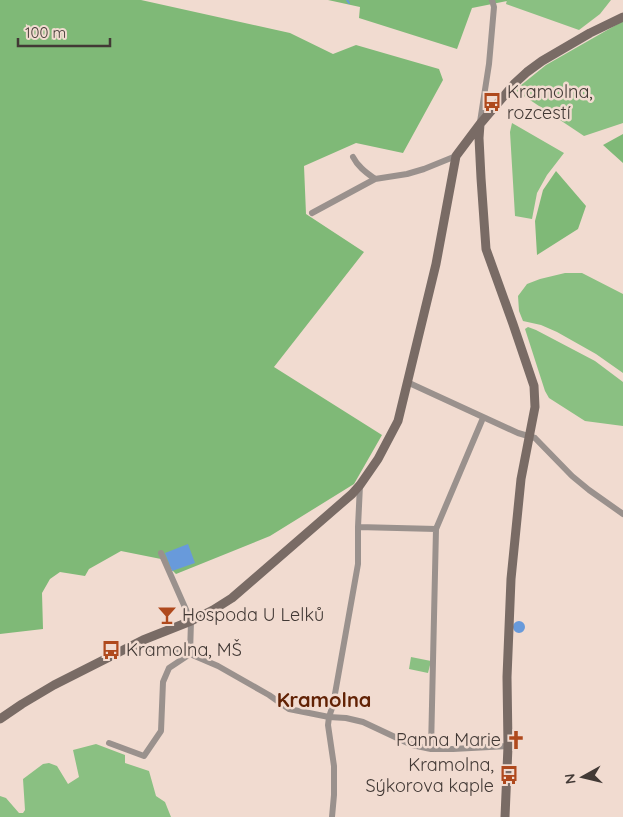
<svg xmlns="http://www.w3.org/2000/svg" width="623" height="817" font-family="Quicksand,sans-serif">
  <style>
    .green { fill: #8ac082 }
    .forest { fill: #7fb977 }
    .water { fill: #689adb }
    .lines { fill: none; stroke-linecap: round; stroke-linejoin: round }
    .stream { stroke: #689adb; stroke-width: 2 }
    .street { stroke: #9a918d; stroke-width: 6 }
    .secondary { stroke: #796b65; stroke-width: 9 }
    .labels { text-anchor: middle; stroke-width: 5; stroke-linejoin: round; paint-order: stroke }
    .poi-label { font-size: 18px; fill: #423935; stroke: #f1dbd0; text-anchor: start }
    .quarter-label { font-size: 20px; font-weight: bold; fill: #622205; stroke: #f1dbd0 }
  </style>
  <rect width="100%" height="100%" fill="#f1dbd0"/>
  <path class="green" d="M 507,0 L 611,0 L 600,14 L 579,30 L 506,4 Z
    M 623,21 L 623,123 L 584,136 L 515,90 L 546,65 Z
    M 512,123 L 564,153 L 547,175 L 537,193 L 532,219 L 515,216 L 510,132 Z
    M 565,273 L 582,273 L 623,294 L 623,373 L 596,354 L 557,332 L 541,325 L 523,321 L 519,311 L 518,296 L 527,284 L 540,279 Z
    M 528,327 L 536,330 L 595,361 L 623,382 L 623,426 L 585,421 L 549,398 L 545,391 L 525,329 Z
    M 411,657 L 431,661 L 428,673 L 409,669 Z
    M 96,744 L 125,755 L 125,763 L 149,771 L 156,796 L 165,802 L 171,817 L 0,817 L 0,796 L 6,798 L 19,813 L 23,813 L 25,810 L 23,779 L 43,764 L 49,763 L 57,766 L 68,784 L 79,777 L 73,750 Z"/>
  <path class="forest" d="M 0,0 L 141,0 L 290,33 L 333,54 L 356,45 L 439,69 L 443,80 L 403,153 L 356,143 L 304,166 L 306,214 L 364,252 L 274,367 L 382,435 L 354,484 L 270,536 L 176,574 L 161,559 L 121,551 L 89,569 L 85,576 L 60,572 L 50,579 L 42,593 L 43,629 L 0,634 Z
    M 328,0 L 507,0 L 507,1 L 472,8 L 457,49 L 359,18 L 360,7 Z
    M 623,134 L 623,163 L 603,145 Z
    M 556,171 L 586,206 L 578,229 L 537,255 L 535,221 L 543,190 Z"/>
  <path class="water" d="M 188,544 L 195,563 L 172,571 L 165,553 Z
    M513 627a6 6 0 1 1 12 0a6 6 0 1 1-12 0Z"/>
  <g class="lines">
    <path class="stream" d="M 347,0 L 349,3"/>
    <path class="street" d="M 480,122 L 489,64 L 494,7 L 492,0
      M 353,157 C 358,167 367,173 375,179
      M 312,213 L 375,179 L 407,174 L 424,169 L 456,156
      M 407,382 L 518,433 L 535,438 L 572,476 L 589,490 L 623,514
      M 358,527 L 436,529
      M 130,646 L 190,654 L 218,666 L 269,695 L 289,709 L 329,717 L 346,718 L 363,722 L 412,745 L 431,749 L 453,749 L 508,746
      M 109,743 L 144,756 L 161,731 L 163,682 L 169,668 L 190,654 L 191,621 L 161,553
      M 431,749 L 436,529 L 483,418
      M 332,817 L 334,795 L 334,766 L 328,725 L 329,717 L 333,705 L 358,564 L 358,527 L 360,485"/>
    <path class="secondary" d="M 480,124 L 479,138 L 481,178 L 486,249 L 513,324 L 534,386 L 535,407 L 521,479 L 511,579 L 507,677 L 508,746 L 505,817
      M 0,719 L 22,704 L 54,685 L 143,640 L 191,621 L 213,610 L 232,598 L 352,494 L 360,485 L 378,459 L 398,421 L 436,264 L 456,156 L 480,124 L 515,83 L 527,72 L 542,61 L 590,33 L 623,17"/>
  </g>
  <defs>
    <g id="bus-bare" transform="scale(1.5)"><path d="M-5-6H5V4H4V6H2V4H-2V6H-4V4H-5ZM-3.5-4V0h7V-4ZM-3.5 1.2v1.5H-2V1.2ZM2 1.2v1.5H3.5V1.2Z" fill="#af491d" stroke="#f1dbd0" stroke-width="2.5" paint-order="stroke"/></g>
    <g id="bar-bare" transform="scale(1.5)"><path d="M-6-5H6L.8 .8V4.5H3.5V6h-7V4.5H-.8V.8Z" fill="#af491d" stroke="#f1dbd0" stroke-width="2.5" paint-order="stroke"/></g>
    <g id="church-bare" transform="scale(1.5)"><path d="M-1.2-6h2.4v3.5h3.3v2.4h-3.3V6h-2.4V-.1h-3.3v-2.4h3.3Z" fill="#af491d" stroke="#f1dbd0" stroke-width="2.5" paint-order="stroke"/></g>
  </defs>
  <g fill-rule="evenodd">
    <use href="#bus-bare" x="492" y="102"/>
    <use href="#bar-bare" x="167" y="615"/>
    <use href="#bus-bare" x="111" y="650"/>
    <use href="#church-bare" x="516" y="740"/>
    <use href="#bus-bare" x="509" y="775"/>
  </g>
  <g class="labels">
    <g class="poi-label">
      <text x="507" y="98">Kramolna,<tspan x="507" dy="21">rozcestí</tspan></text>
      <text x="182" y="621">Hospoda U Lelků</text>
      <text x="126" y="656">Kramolna, MŠ</text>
      <text x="501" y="746" text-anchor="end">Panna Marie</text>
      <text x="494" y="771" text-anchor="end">Kramolna,<tspan x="494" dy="21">Sýkorova kaple</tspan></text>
    </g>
    <g class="quarter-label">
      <text x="324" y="707">Kramolna</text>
    </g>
  </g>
  <g transform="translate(583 777) rotate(262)" stroke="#f1dbd0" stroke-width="4" paint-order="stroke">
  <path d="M0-4L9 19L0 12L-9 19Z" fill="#423935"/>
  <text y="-8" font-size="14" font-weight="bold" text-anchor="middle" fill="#423935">N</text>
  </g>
  <path d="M18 38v8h92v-8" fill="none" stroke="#423935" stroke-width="2.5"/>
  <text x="25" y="38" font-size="15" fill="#423935" stroke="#f1dbd0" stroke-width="4" paint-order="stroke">100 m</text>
</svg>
